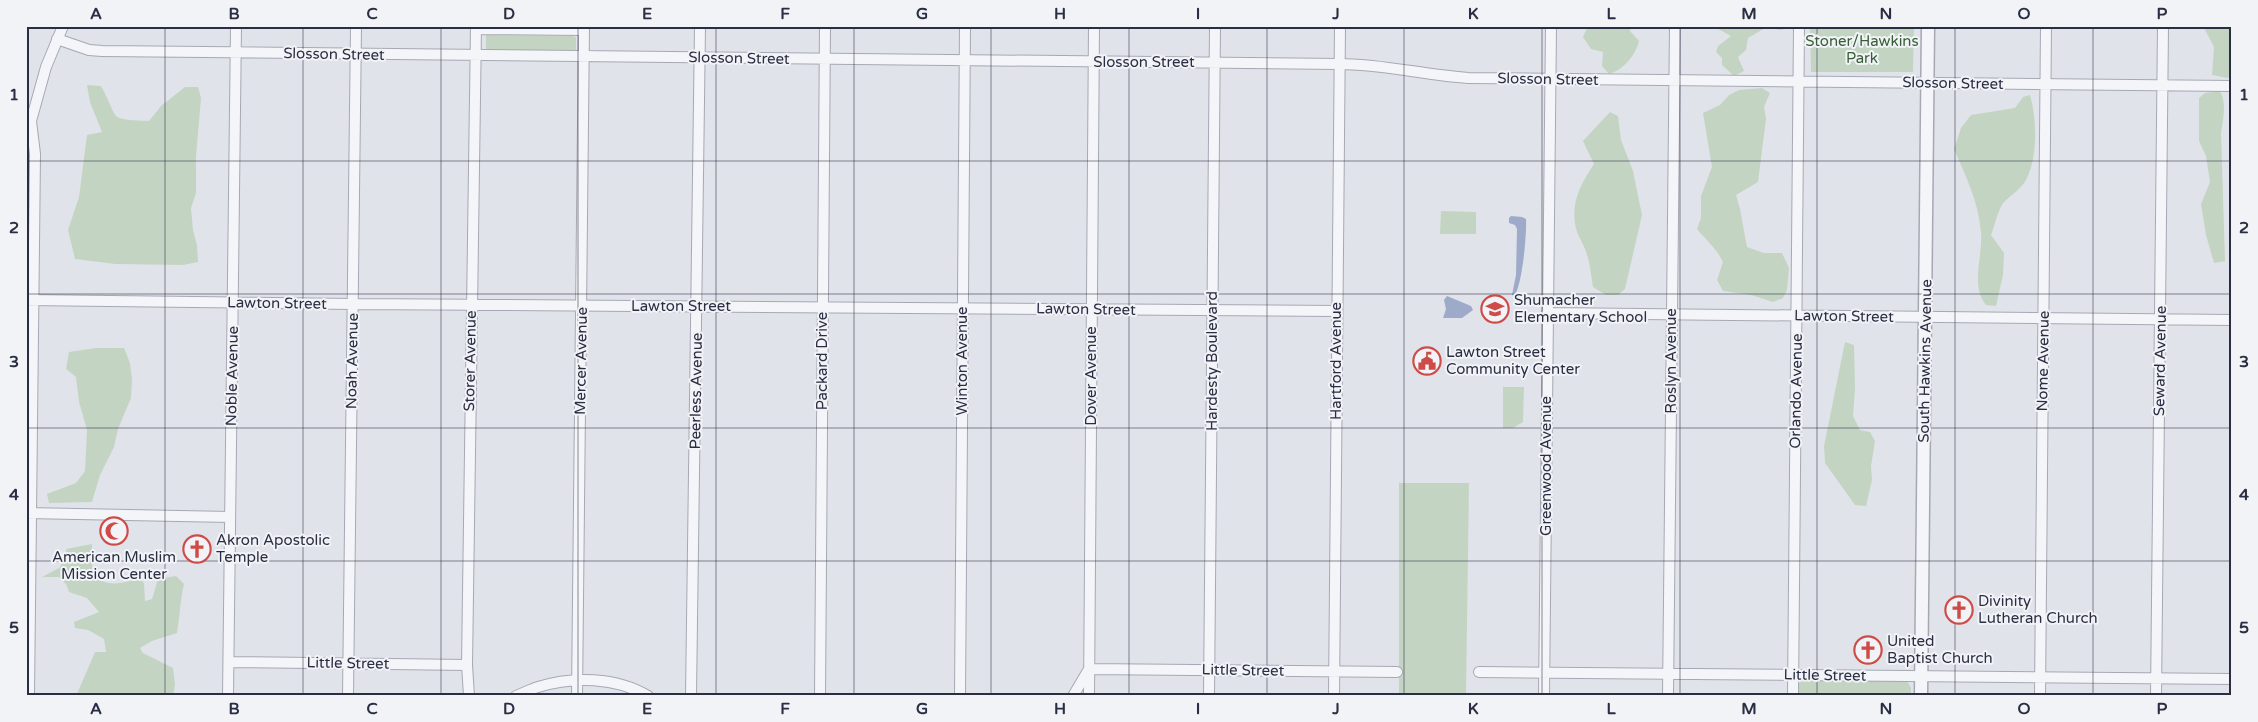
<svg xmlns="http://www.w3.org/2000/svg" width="2258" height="722" font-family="'Varela Round',sans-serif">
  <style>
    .green { fill: #c4d4c3 }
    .water { fill: #9daaca }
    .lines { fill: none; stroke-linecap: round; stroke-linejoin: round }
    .minor-casing { stroke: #a6a9b4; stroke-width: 12 }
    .tertiary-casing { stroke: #a6a9b4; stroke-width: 15 }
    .minor { stroke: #f4f5f8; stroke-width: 10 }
    .tertiary { stroke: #f4f5f8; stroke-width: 12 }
    .grid { fill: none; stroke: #2a2e42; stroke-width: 1; stroke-opacity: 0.55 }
    .labels { text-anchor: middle; stroke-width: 4; stroke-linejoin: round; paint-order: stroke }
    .park-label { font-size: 15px; fill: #375e37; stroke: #f1f3f7 }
    .street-label { font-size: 15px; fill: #2a2e42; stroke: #f1f3f7 }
    .poi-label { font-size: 15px; fill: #2a2e42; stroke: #f1f3f7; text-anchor: start }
    .neatline { fill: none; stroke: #2a2e42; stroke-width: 2 }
    .grid-label { font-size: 16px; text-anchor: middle; font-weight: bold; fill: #2a2e42 }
  </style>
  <rect width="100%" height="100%" fill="#e1e3ea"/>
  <path class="green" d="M 1588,26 L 1631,26 L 1630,31 L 1639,41 C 1636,55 1623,70 1609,74 L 1602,66 L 1603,52 L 1591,49 L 1583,37 Z
    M 1713,26 L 1789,26 L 1782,30 L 1765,28 L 1748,38 L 1746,50 L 1738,57 L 1744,71 L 1734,76 L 1722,65 L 1722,58 L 1716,52 L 1718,46 L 1731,36 Z
    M 1810,26 L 1914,26 L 1913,72 L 1811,72 Z
    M 2203,26 L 2230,26 L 2232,76 L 2227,78 L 2212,75 L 2214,47 Z
    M 486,35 L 572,36 L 576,37 L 576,51 L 486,51 Z
    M 87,85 L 101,86 C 120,120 106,119 149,121 L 161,106 L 185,87 L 198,87 L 201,98 L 196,157 L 196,193 L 191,208 L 193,230 L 197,245 L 198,262 L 183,265 L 115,264 L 75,259 L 68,230 L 79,197 L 87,135 L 102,132 L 90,102 Z
    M 1762,88 L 1770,93 L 1764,107 L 1766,119 L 1758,182 L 1736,195 L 1740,209 L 1747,247 L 1764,253 L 1782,253 L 1789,268 L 1787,290 L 1783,298 L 1773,302 L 1751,295 L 1723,291 L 1717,280 L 1723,262 C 1717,249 1706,240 1697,229 L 1701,218 L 1701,196 L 1712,167 L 1703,113 L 1720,105 L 1729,95 L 1739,90 Z
    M 2220,91 C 2227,103 2223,120 2221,133 L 2225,261 L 2214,263 L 2206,235 L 2201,204 L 2210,182 L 2206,156 L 2199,141 L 2199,98 L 2205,93 Z
    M 2030,95 C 2037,120 2038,157 2026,180 C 2021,189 2012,194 2004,202 C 1998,209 1995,225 1991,235 L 2004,253 L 2003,275 L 1996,306 L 1986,305 C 1970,285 1983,257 1981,233 C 1979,203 1966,177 1954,149 L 1961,128 L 1971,115 L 2015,108 L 2023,97 Z
    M 1610,112 L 1618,116 L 1621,140 L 1633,171 L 1642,215 L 1625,289 L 1618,295 L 1606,295 L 1593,287 C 1591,275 1590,261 1585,249 C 1583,243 1579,238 1577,232 C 1569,205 1580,185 1594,164 L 1583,141 Z
    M 1441,211 L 1476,212 L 1476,234 L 1440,234 Z
    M 1845,342 L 1854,345 L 1855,388 L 1853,416 L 1860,430 L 1870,432 L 1875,441 L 1871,466 L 1872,480 L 1866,506 L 1855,505 L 1825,463 L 1824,446 Z
    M 96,348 L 124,348 L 130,363 L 132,380 L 131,398 L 118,429 L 114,447 L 100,475 L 92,502 L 49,503 L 47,494 L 76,483 L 85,471 L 87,430 L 79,402 L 76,377 L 66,369 L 69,352 Z
    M 1503,387 L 1524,387 L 1523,422 L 1513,428 L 1503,428 Z
    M 1399,483 L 1469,483 L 1466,696 L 1399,696 Z
    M 92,544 L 92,575 C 109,588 120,583 139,579 L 144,583 L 145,601 L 152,599 L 158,579 L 176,576 L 184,584 C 180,601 180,616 177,633 L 152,641 L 140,648 L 143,653 L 173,668 L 175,685 L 173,696 L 76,696 L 95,652 L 106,652 L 104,639 L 88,630 L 75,628 L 74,622 L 99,612 L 87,598 L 69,592 L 66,584 L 59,577 L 42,577 L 59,568 L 67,556 L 66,549 Z
    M 1803,680 L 1907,681 L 1911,688 L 1911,696 L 1797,696 L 1797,685 Z"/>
  <path class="water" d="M 1511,216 L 1522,217 L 1526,219 C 1527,233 1522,288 1514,296 L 1512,295 L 1516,275 L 1517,229 L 1515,225 L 1509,223 L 1509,218 Z
    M 1447,296 L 1471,306 L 1473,310 L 1462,318 L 1443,318 L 1446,309 L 1444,300 Z"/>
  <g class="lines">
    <g class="minor-casing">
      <path id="minor" d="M 476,29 L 584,30
        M 57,39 L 89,50 L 102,51 L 1339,64 C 1383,64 1424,75 1468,78 L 2232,86
        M 26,116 L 31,121 L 35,154 L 29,696
        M 31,121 L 46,67 L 63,26
        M 26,300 L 353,304 L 1337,311
        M 1547,313 L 2232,320
        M 26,513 L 230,517
        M 229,662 L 467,665
        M 1479,672 L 2232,679
        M 228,696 L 236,26
        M 348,696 L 356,26
        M 469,696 L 467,665 L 476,26
        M 516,696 C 524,693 531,689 538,687 C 573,676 616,677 648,696
        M 577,696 L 584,26
        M 691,696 L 700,26
        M 820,696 L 825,26
        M 960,696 L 965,26
        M 1073,696 L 1089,669 L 1397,672
        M 1089,696 L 1094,26
        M 1209,696 L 1215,26
        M 1334,696 L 1340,26
        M 1544,696 L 1551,26
        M 1668,696 L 1675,26
        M 1793,696 L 1799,26
        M 2040,696 L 2046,26
        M 2156,696 L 2163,26"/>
    </g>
    <g class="tertiary-casing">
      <path id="tertiary" d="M 1921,696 L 1928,26"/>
    </g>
    <use href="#minor" class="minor"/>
    <use href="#tertiary" class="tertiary"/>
  </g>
  <path class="grid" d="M 165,26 L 165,696M 303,26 L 303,696M 441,26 L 441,696M 578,26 L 578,696M 716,26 L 716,696M 854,26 L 854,696M 991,26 L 991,696M 1129,26 L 1129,696M 1267,26 L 1267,696M 1404,26 L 1404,696M 1542,26 L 1542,696M 1680,26 L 1680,696M 1817,26 L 1817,696M 1955,26 L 1955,696M 2093,26 L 2093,696M 26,161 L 2232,161M 26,294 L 2232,294M 26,428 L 2232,428M 26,561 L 2232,561"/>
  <defs>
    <g id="school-ring" transform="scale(1.4375)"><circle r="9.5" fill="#f1f3f7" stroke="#ce4b47" stroke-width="1.5"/><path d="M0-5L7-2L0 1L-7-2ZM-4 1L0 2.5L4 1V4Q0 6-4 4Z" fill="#ce4b47"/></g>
    <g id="civic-ring" transform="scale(1.4375)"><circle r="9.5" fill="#f1f3f7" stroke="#ce4b47" stroke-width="1.5"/><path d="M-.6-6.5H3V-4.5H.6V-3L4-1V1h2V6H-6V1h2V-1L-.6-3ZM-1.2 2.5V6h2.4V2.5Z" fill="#ce4b47"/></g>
    <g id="mosque-ring" transform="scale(1.4375)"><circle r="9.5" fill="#f1f3f7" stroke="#ce4b47" stroke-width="1.5"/><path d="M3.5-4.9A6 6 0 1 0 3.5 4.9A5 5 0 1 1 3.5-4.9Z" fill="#ce4b47"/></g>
    <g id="church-ring" transform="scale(1.4375)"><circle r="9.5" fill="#f1f3f7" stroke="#ce4b47" stroke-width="1.5"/><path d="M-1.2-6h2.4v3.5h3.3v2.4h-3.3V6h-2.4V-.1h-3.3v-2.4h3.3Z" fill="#ce4b47"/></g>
  </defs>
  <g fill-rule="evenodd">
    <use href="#school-ring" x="1495" y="309"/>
    <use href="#civic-ring" x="1427" y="361"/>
    <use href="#mosque-ring" x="114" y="531"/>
    <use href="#church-ring" x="197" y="549"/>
    <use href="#church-ring" x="1959" y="610"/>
    <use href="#church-ring" x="1868" y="650"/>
  </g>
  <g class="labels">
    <g class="park-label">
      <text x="1862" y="46">Stoner/Hawkins<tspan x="1862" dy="17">Park</tspan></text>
    </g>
    <g class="street-label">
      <text transform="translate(334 54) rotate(1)" y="5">Slosson Street</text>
      <text transform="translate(739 58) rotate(1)" y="5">Slosson Street</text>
      <text x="1144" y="67">Slosson Street</text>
      <text transform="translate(1548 79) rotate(1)" y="5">Slosson Street</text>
      <text transform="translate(1953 83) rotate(1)" y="5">Slosson Street</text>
      <text transform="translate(277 303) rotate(1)" y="5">Lawton Street</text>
      <text x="681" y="311">Lawton Street</text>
      <text transform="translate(1086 309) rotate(1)" y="5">Lawton Street</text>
      <text transform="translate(1844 316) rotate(1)" y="5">Lawton Street</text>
      <text transform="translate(352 361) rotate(-89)" y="5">Noah Avenue</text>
      <text transform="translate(470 361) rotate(-89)" y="5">Storer Avenue</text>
      <text transform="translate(581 361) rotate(-89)" y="5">Mercer Avenue</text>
      <text transform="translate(822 361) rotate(-90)" y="5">Packard Drive</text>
      <text transform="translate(962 361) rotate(-90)" y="5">Winton Avenue</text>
      <text transform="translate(1212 361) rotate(-90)" y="5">Hardesty Boulevard</text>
      <text transform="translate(1336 361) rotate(-90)" y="5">Hartford Avenue</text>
      <text transform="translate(1671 361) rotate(-90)" y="5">Roslyn Avenue</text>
      <text transform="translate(1925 361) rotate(-89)" y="5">South Hawkins Avenue</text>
      <text transform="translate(2043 361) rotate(-89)" y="5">Nome Avenue</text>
      <text transform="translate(2160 361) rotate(-89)" y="5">Seward Avenue</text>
      <text transform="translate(232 376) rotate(-89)" y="5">Noble Avenue</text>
      <text transform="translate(1091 376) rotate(-90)" y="5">Dover Avenue</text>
      <text transform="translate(696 391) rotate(-89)" y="5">Peerless Avenue</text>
      <text transform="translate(1796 391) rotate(-89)" y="5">Orlando Avenue</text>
      <text transform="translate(1546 466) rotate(-90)" y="5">Greenwood Avenue</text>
      <text transform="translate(348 663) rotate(1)" y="5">Little Street</text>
      <text transform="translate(1243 670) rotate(1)" y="5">Little Street</text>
      <text transform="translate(1825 675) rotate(1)" y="5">Little Street</text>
    </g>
    <g class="poi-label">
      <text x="1514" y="305">Shumacher<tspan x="1514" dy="17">Elementary School</tspan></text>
      <text x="1446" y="357">Lawton Street<tspan x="1446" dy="17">Community Center</tspan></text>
      <text x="216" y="545">Akron Apostolic<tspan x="216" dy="17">Temple</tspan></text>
      <text x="114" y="562" text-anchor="middle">American Muslim<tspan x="114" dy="17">Mission Center</tspan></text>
      <text x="1978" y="606">Divinity<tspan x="1978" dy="17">Lutheran Church</tspan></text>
      <text x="1887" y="646">United<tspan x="1887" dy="17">Baptist Church</tspan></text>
    </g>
  </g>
  <rect width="2258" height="722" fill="none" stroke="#f1f3f7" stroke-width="55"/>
  <rect x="28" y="28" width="2202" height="666" class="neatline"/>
  <g class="grid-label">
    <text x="96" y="19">A</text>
    <text x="234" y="19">B</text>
    <text x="372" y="19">C</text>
    <text x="509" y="19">D</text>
    <text x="647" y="19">E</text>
    <text x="785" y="19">F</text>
    <text x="922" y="19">G</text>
    <text x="1060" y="19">H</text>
    <text x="1198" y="19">I</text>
    <text x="1336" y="19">J</text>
    <text x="1473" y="19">K</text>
    <text x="1611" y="19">L</text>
    <text x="1749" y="19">M</text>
    <text x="1886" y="19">N</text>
    <text x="2024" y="19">O</text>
    <text x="2162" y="19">P</text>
    <text x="14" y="100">1</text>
    <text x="2244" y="100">1</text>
    <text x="14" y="233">2</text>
    <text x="2244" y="233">2</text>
    <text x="14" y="367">3</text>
    <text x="2244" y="367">3</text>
    <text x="14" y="500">4</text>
    <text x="2244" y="500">4</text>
    <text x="14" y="633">5</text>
    <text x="2244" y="633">5</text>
    <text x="96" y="714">A</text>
    <text x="234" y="714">B</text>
    <text x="372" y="714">C</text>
    <text x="509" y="714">D</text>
    <text x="647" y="714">E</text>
    <text x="785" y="714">F</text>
    <text x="922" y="714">G</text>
    <text x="1060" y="714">H</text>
    <text x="1198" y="714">I</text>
    <text x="1336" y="714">J</text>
    <text x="1473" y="714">K</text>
    <text x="1611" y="714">L</text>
    <text x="1749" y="714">M</text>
    <text x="1886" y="714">N</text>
    <text x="2024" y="714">O</text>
    <text x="2162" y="714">P</text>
  </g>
</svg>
